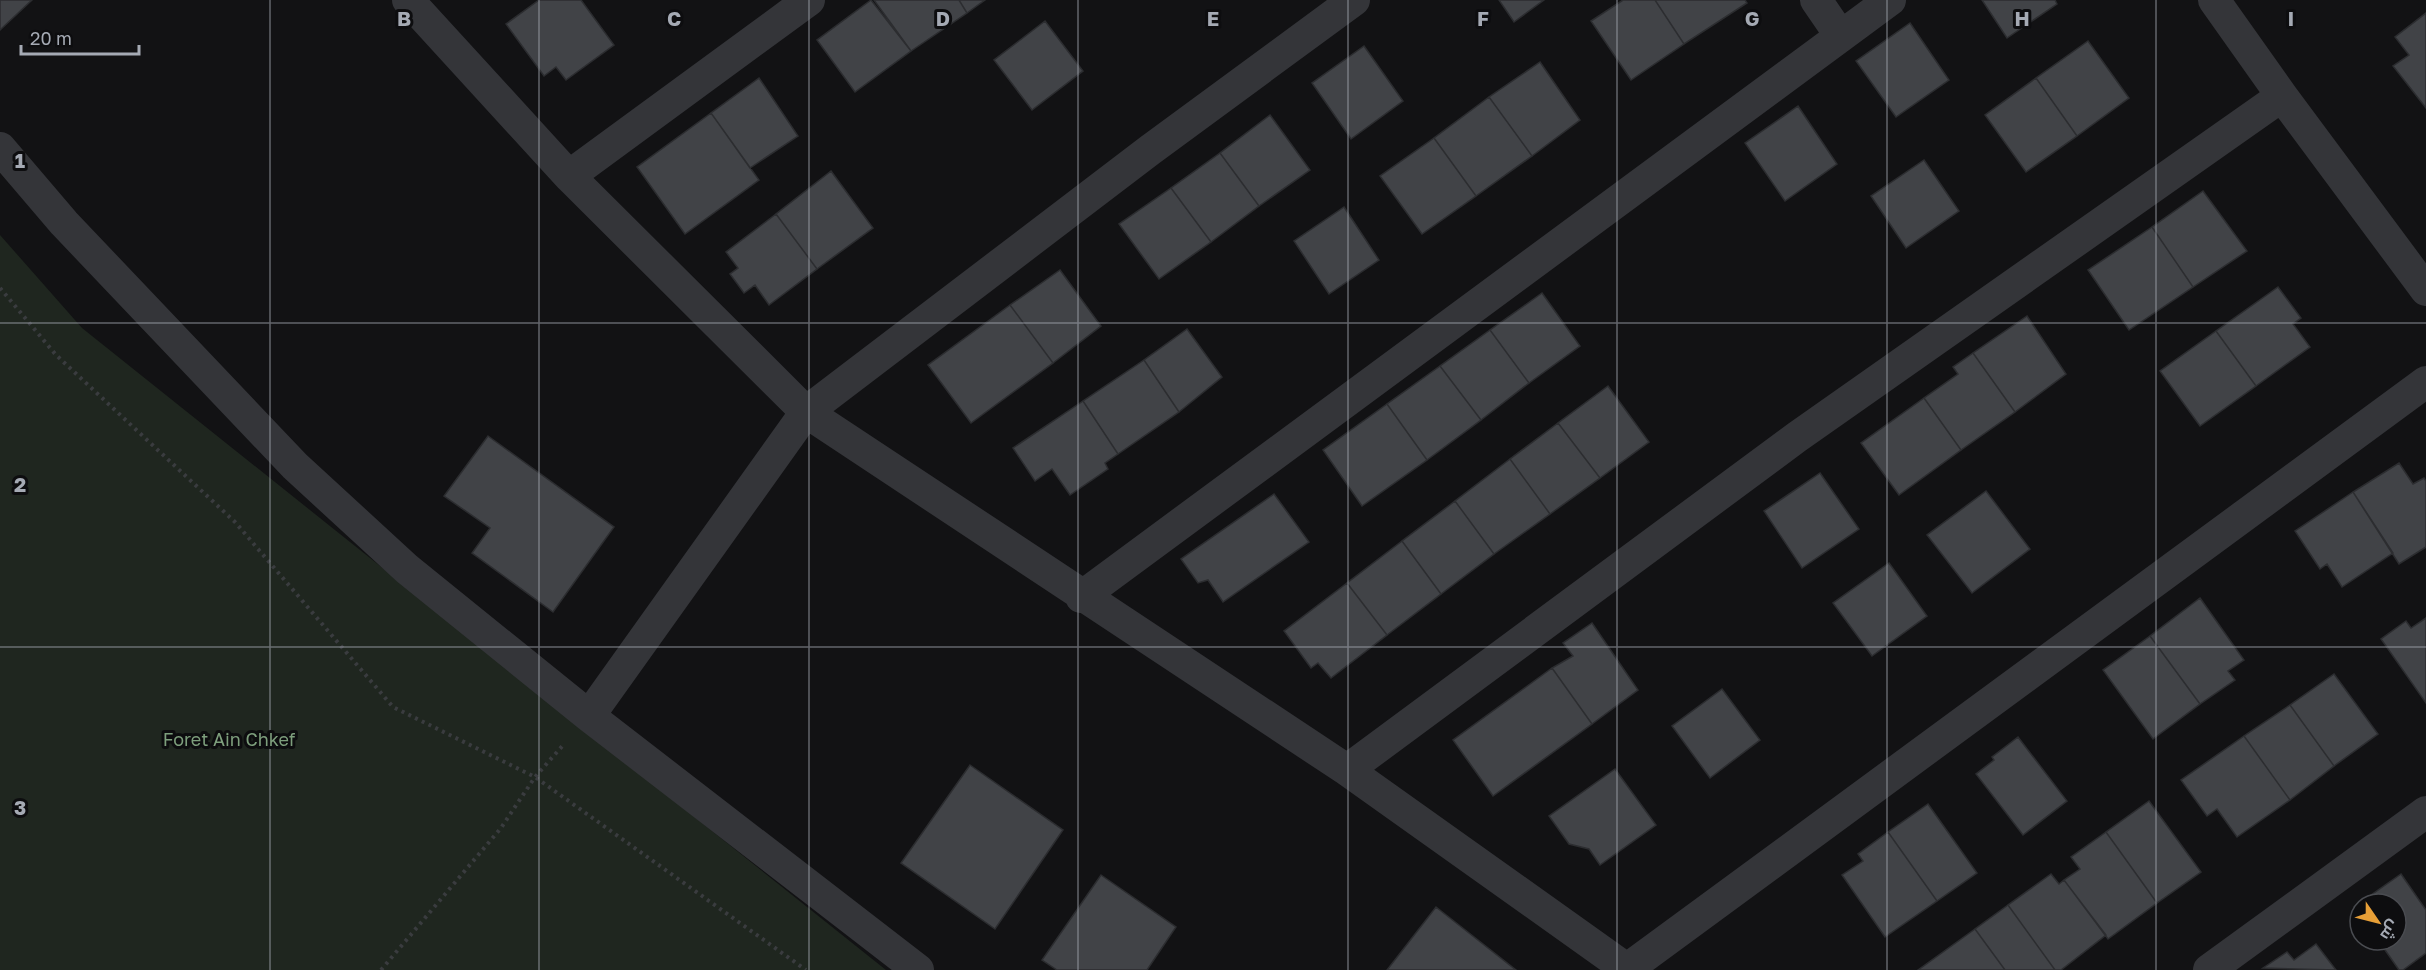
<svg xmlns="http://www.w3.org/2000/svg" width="2426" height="970" font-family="'Golos Text',Cairo,sans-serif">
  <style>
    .green { fill: #1f261f }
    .building { fill: #414347; stroke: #2c2d30; stroke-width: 1.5 }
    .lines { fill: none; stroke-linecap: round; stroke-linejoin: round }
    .path { stroke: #3a3c3f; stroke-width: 4; stroke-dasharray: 3 4.5; stroke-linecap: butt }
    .minor { stroke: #343539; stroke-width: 32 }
    .grid { fill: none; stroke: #a5aab4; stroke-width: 1.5; stroke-opacity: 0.55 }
    .labels { text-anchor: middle; stroke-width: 6; stroke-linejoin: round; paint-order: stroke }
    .park-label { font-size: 18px; fill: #7d9e7c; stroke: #0d0d0f }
    .grid-label { font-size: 20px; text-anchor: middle; font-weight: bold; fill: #a5aab4; stroke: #0d0d0f; stroke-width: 6; stroke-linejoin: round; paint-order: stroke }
  </style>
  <rect width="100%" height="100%" fill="#121214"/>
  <path class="green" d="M 0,235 L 82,328 L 886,970 L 0,970 Z"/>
  <path class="building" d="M 0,0 L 32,0 L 0,30 Z
    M 539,0 L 581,0 L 614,45 L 566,80 L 556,67 L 544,76 L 506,24 Z
    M 871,0 L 911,51 L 855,92 L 817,40 Z
    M 874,0 L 959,0 L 967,13 L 911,51 Z
    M 959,0 L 985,0 L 967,13 Z
    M 1499,0 L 1544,0 L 1514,22 Z
    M 1623,0 L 1655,0 L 1684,44 L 1631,80 L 1591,21 Z
    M 1655,0 L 1745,0 L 1747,3 L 1684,44 Z
    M 1982,0 L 2055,0 L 2057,4 L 2007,38 Z
    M 2426,13 L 2426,108 L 2393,66 L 2409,55 L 2395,37 Z
    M 1045,21 L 1083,71 L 1032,110 L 994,60 Z
    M 1910,23 L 1949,80 L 1896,117 L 1856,61 Z
    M 2088,41 L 2129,98 L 2077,136 L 2036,78 Z
    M 1364,46 L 1403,101 L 1351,139 L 1312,83 Z
    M 1540,62 L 1580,120 L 1532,156 L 1489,97 Z
    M 759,78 L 798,136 L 750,168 L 711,113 Z
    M 2036,78 L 2077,136 L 2026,172 L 1985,115 Z
    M 1489,97 L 1532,156 L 1476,196 L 1434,138 Z
    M 1798,106 L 1837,164 L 1785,201 L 1745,143 Z
    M 711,113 L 759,180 L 685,234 L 637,167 Z
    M 1270,115 L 1310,170 L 1259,206 L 1220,153 Z
    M 1434,138 L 1476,196 L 1422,234 L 1380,176 Z
    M 1220,153 L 1259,206 L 1211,242 L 1171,188 Z
    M 1924,160 L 1959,211 L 1906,248 L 1871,196 Z
    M 831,171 L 873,228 L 817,269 L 776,214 Z
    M 1171,188 L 1211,242 L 1159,279 L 1119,224 Z
    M 2203,191 L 2247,251 L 2193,287 L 2152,227 Z
    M 1344,207 L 1379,260 L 1329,294 L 1294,241 Z
    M 776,214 L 817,269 L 769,305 L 755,285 L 744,293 L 730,274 L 738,268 L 726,252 Z
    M 2152,227 L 2193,287 L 2129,330 L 2088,270 Z
    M 1060,270 L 1101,326 L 1053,363 L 1010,305 Z
    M 2278,287 L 2301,318 L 2293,324 L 2310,347 L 2256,386 L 2216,331 Z
    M 1542,293 L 1580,346 L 1529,383 L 1490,330 Z
    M 1010,305 L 1053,363 L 971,423 L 928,365 Z
    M 2027,316 L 2066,374 L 2015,412 L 1973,353 Z
    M 1187,329 L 1222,377 L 1179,412 L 1144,360 Z
    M 1490,330 L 1529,383 L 1481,420 L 1440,366 Z
    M 2216,331 L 2256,386 L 2200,426 L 2160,371 Z
    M 1973,353 L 2015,412 L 1961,450 L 1924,398 L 1958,374 L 1953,367 Z
    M 1144,360 L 1179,412 L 1118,454 L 1083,401 Z
    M 1440,366 L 1481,420 L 1427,460 L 1387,404 Z
    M 1608,386 L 1649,442 L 1600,478 L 1558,423 Z
    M 1924,398 L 1961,450 L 1899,495 L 1861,443 Z
    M 1083,401 L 1118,454 L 1105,463 L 1108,469 L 1070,495 L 1052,469 L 1035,481 L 1013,448 Z
    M 1387,404 L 1427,460 L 1362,506 L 1323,450 Z
    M 1558,423 L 1600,478 L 1550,514 L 1510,459 Z
    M 488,436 L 614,527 L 553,612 L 472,553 L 490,528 L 444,496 Z
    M 1510,459 L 1550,514 L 1494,554 L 1455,501 Z
    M 2399,463 L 2413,484 L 2424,478 L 2426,481 L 2426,547 L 2399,564 L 2353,492 Z
    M 1820,473 L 1859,529 L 1802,568 L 1764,511 Z
    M 1986,491 L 2030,549 L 1972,593 L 1927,535 Z
    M 2353,492 L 2393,553 L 2342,587 L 2327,564 L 2320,569 L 2295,531 Z
    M 1274,494 L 1309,542 L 1223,602 L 1208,580 L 1198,583 L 1181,559 Z
    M 1455,501 L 1494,554 L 1441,594 L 1402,541 Z
    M 1402,541 L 1441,594 L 1387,635 L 1347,583 Z
    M 1889,563 L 1927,616 L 1872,656 L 1833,603 Z
    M 1347,583 L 1387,635 L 1331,678 L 1318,663 L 1311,668 L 1284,631 Z
    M 2200,598 L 2244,660 L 2228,671 L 2235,680 L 2200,704 L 2150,636 Z
    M 2426,618 L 2426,703 L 2381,639 L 2406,621 L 2411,628 Z
    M 1592,623 L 1638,690 L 1592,724 L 1552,668 L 1573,656 L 1563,643 Z
    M 2150,636 L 2200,704 L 2153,739 L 2103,670 Z
    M 1552,668 L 1592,724 L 1493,796 L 1453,740 Z
    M 2334,674 L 2378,734 L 2334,766 L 2290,705 Z
    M 1722,689 L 1760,740 L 1710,778 L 1672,726 Z
    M 2290,705 L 2334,766 L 2290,800 L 2244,736 Z
    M 2244,736 L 2290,800 L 2237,837 L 2217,809 L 2207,816 L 2181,780 Z
    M 2018,737 L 2067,801 L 2023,835 L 1976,774 L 1994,760 L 1992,757 Z
    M 970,765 L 1063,830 L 995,929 L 901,863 Z
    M 1615,769 L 1656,825 L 1600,865 L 1589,849 L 1569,844 L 1549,816 Z
    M 2149,801 L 2201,872 L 2157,903 L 2106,832 Z
    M 1928,804 L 1977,873 L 1937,901 L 1888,832 Z
    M 1888,832 L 1937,901 L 1885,937 L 1842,875 L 1863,861 L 1858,854 Z
    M 2106,832 L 2157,903 L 2108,939 L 2064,880 L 2080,869 L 2071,857 Z
    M 2051,874 L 2059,884 L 2064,880 L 2106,935 L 2061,970 L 2055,970 L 2008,905 Z
    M 2401,874 L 2426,910 L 2426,953 L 2403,970 L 2399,970 L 2378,940 L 2396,940 L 2396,904 L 2360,904 L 2360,915 L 2354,907 Z
    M 1101,875 L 1176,927 L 1147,970 L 1057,970 L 1042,960 Z
    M 2008,905 L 2055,970 L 2005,970 L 1975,929 Z
    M 1436,907 L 1516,970 L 1387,970 Z
    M 1975,929 L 2005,970 L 1918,970 Z
    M 2316,944 L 2336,970 L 2263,968 L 2287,952 L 2294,960 Z"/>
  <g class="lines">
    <path class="path" d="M 0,288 L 56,355 L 235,522 L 393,707 L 535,777 L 806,970
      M 381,970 L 501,828 L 535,777 L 565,743"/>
    <path class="minor" d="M 408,0 L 569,176 L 806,412 L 1347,770 L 1628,970
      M 1816,0 L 1840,35
      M 2214,0 L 2282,96 L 2426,290
      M 0,148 L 64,223 L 295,466 L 407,569 L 589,716 L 918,970
      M 569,176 L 809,0
      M 1081,597 L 1890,0
      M 589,716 L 806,412 L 1150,150 L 1354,0
      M 1347,770 L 1797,437 L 2282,96
      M 1626,970 L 2426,382
      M 2209,970 L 2426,812"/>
  </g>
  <path class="grid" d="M 270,0 L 270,970M 539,0 L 539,970M 809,0 L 809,970M 1078,0 L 1078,970M 1348,0 L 1348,970M 1617,0 L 1617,970M 1887,0 L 1887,970M 2156,0 L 2156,970M 0,323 L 2426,323M 0,647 L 2426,647"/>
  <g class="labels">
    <g class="park-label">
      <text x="229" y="746">Foret Ain Chkef</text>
    </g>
  </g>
  <g class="grid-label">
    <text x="404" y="26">B</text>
    <text x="674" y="26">C</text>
    <text x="943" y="26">D</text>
    <text x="1213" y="26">E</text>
    <text x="1483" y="26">F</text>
    <text x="1752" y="26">G</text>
    <text x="2022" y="26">H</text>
    <text x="2291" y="26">I</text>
    <text x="20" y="168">1</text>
    <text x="20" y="492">2</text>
    <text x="20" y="815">3</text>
  </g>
  <g transform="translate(2378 922) rotate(125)"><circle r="28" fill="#0d0d0f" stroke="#4a4c51" stroke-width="1.5"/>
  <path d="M0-4.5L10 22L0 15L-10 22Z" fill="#e79f37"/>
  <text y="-9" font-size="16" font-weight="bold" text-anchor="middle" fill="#a5aab4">ش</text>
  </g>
  <path d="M21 45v9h118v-9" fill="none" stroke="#a5aab4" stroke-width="3"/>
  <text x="30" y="45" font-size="18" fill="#a5aab4" stroke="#0d0d0f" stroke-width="4.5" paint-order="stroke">20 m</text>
</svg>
